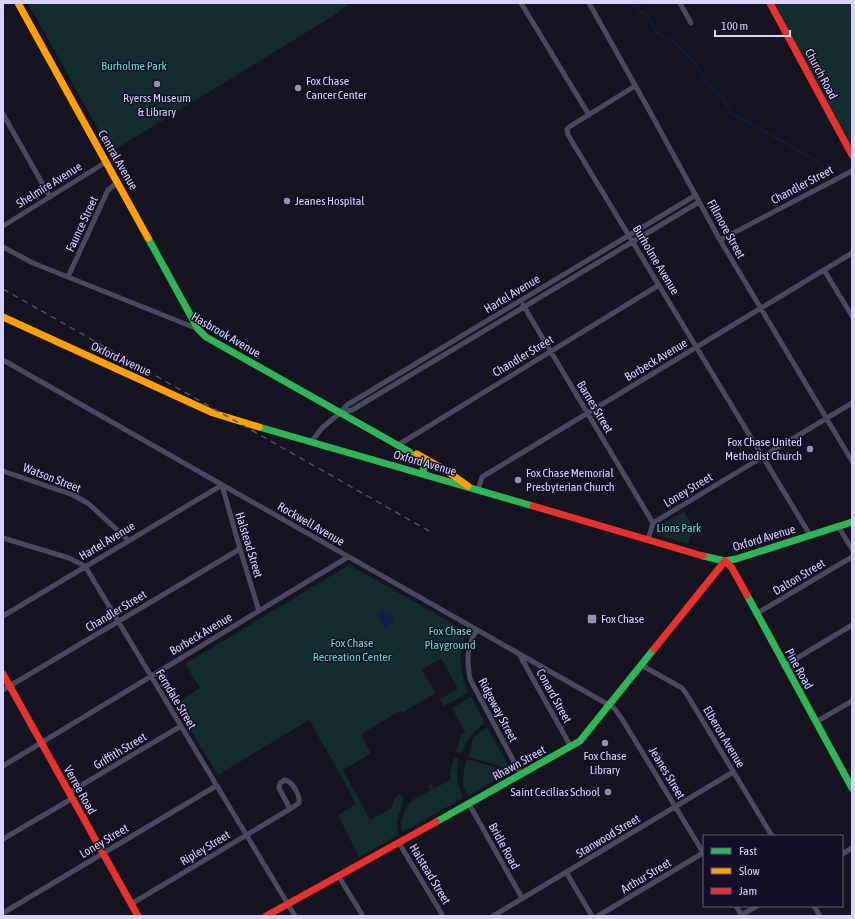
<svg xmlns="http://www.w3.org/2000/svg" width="855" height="919" font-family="'Asap Condensed',sans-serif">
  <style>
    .green { fill: #132c2d }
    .water { fill: #0d2144 }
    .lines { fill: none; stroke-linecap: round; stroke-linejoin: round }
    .stream { stroke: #0d2144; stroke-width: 1.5 }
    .street { stroke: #4a4962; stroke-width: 5 }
    .fast { stroke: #30b455; stroke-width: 7 }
    .slow { stroke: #ff9f0a; stroke-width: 7 }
    .jam { stroke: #e5322d; stroke-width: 7 }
    .rail { stroke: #43596b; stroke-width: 1.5; stroke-dasharray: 6 5; stroke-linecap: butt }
    .poi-dot { fill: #9591b1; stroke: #130f26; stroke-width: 1.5 }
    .labels { text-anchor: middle; stroke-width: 3; stroke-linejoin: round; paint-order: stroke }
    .park-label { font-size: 12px; fill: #5fe0c0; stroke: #130f26 }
    .street-label { font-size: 12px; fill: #d9d4ff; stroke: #130f26 }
    .poi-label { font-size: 12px; fill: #d9d4ff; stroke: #130f26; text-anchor: start }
  </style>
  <rect width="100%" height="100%" fill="#161421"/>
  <path class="green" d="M 28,3 L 350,3 L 333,16 L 111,152 Z
    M 773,3 L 852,3 L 852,148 Z
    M 684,512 L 694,528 L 688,544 L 656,534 L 658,526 Z
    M 349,565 L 431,611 L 464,631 C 466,638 462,644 461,651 C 459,665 463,679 468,693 L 444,706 L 440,699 L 458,689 L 441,658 L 422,670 L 436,693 L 404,712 L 400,711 L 361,734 L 370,751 L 370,754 L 343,770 L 370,820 L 392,808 C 393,802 394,797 399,794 L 403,796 L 403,800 L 397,822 L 398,835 L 359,857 L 338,815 L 356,804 L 339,772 L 309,720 L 218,775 L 175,704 L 200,688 L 185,664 Z
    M 471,697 L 485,723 C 473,731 467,740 461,753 L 456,752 L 461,735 L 465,732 L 452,708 Z
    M 487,727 L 510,769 L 468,757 L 473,738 Z
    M 454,758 L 459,759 C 456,773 457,784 463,798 L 403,832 C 400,828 401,825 402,820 C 408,798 413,801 430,790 L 428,786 L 431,784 L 434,789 L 451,779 L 450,775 Z
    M 467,759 L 509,771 L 509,772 L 468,796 C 459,783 464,772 467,759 Z"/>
  <path class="water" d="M 382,609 L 385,614 L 392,616 L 395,621 L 385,628 L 376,614 Z"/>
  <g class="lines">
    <path class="stream" d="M 633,3 L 638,12 L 646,13 L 656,32 L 677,44 L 694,62 L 706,81 L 721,96 L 731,113 L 789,145 L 815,160 L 831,176 L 836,174"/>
    <path class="street" d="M 521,3 L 589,115
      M 589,3 L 649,110 L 720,240 L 852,461
      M 680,3 L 691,23
      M 635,86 L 569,127 L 567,129 L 568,135 L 810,535
      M 3,114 L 50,197
      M 3,226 L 106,162
      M 720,240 L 852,171
      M 3,247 L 33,263 L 198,329
      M 824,270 L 852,316
      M 68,277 L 108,190 L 118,182
      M 523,305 L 653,523
      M 3,360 L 609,705 L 614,708 L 622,719 L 704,854
      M 341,412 L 352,410 L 699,202
      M 312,441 L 322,428 L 341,412 L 347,405 L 696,195
      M 398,445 L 659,285
      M 3,471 L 73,495 L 89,504 L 128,540
      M 478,490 L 482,477 L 852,253
      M 838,526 L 852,549
      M 3,538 L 69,558 L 85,566 L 295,916
      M 648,540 L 653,523 L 852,403
      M 756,614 L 852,557
      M 3,616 L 222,485 L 240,549 L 259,611
      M 477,630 C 466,645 467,661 470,679 L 521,775
      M 519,654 L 571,747
      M 641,665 L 682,688 L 686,693 L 772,836
      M 784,666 L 852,625
      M 3,690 L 240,549
      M 816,722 L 852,701
      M 3,766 L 348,557
      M 70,792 L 181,726
      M 469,804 L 522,898
      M 3,839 L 73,798
      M 399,843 L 443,916
      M 842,854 L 852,848
      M 566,872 L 592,916
      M 339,877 L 363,916
      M 131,904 L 290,809 L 299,803 C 300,795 293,782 285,780 L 280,783 L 279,788 L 290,809
      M 736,906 L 742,916
      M 814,906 L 820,916
      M 3,913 L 216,786
      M 493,916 L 733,772
      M 598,916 L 703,853
      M 740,916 L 757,906"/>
    <path class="fast" d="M 148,238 L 198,329 L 206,337 L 408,451 L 424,465 L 423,473
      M 259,427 L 533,506
      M 703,556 L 725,561 L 736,559 L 852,522
      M 747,595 L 852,788
      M 436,822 L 580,741 L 654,649"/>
    <path class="slow" d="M 18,3 L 148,238
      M 3,317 L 213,413 L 259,427
      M 417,454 L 447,471 L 468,486"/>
    <path class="jam" d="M 770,3 L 852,155
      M 533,506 L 703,556
      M 654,649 L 725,561 L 732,568 L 747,595
      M 3,674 L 138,916
      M 266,916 L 436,822"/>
    <path class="rail" d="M 3,289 L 429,531"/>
  </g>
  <g class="poi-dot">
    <circle cx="157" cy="84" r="4"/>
    <circle cx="298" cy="88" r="4"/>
    <circle cx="287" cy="201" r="4"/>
    <circle cx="810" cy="449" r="4"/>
    <circle cx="518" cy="480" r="4"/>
    <rect x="587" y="614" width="10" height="10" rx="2"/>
    <circle cx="605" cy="743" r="4"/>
    <circle cx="608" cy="792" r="4"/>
  </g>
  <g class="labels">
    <g class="park-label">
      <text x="134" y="70">Burholme Park</text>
      <text x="679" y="532">Lions Park</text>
      <text x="450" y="635">Fox Chase<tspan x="450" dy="14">Playground</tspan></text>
      <text x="352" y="647">Fox Chase<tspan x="352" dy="14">Recreation Center</tspan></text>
    </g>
    <g class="street-label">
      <text transform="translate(821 74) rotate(62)" y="4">Church Road</text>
      <text transform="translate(118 160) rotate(60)" y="4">Central Avenue</text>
      <text transform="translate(49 185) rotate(-32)" y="4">Shelmire Avenue</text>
      <text transform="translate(802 185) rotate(-28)" y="4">Chandler Street</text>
      <text transform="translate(82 224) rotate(-65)" y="4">Faunce Street</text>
      <text transform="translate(726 229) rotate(61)" y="4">Fillmore Street</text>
      <text transform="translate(656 260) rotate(59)" y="4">Burholme Avenue</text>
      <text transform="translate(512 294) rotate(-31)" y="4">Hartel Avenue</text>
      <text transform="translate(226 335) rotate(30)" y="4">Hasbrook Avenue</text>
      <text transform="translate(523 356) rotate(-31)" y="4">Chandler Street</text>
      <text transform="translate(121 359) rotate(25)" y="4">Oxford Avenue</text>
      <text transform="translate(656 360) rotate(-31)" y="4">Borbeck Avenue</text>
      <text transform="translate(595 407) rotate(59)" y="4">Barnes Street</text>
      <text transform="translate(425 463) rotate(16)" y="4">Oxford Avenue</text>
      <text transform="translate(52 478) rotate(21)" y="4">Watson Street</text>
      <text transform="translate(688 490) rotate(-31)" y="4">Loney Street</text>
      <text transform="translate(311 524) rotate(30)" y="4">Rockwell Avenue</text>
      <text transform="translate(764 538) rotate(-17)" y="4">Oxford Avenue</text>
      <text transform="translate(107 541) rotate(-31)" y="4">Hartel Avenue</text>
      <text transform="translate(249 545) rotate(73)" y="4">Halstead Street</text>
      <text transform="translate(799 577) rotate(-31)" y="4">Dalton Street</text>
      <text transform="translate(116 611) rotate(-31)" y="4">Chandler Street</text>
      <text transform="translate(201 634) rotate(-31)" y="4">Borbeck Avenue</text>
      <text transform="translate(799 669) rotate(61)" y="4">Pine Road</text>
      <text transform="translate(554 696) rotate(61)" y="4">Conard Street</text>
      <text transform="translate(176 699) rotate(59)" y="4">Ferndale Street</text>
      <text transform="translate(498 710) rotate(62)" y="4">Ridgeway Street</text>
      <text transform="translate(724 737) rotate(59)" y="4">Elberon Avenue</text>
      <text transform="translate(120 751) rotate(-31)" y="4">Griffith Street</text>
      <text transform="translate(519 763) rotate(-29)" y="4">Rhawn Street</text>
      <text transform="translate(667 773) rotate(59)" y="4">Jeanes Street</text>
      <text transform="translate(80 790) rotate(61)" y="4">Verree Road</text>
      <text transform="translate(608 836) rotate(-31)" y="4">Stanwood Street</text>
      <text transform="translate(104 841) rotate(-31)" y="4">Loney Street</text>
      <text transform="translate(504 846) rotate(61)" y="4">Bridle Road</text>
      <text transform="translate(205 848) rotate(-31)" y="4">Ripley Street</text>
      <text transform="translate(430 874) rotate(59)" y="4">Halstead Street</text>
      <text transform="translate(646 876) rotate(-31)" y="4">Arthur Street</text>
    </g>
    <g class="poi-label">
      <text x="306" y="85">Fox Chase<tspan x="306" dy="14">Cancer Center</tspan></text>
      <text x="157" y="102" text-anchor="middle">Ryerss Museum<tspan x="157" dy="14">&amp; Library</tspan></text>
      <text x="295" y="205">Jeanes Hospital</text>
      <text x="802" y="446" text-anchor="end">Fox Chase United<tspan x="802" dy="14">Methodist Church</tspan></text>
      <text x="526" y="477">Fox Chase Memorial<tspan x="526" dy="14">Presbyterian Church</tspan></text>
      <text x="601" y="623">Fox Chase</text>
      <text x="605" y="760" text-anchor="middle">Fox Chase<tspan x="605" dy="14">Library</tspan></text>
      <text x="600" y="796" text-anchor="end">Saint Cecilias School</text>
    </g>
  </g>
  <rect width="855" height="919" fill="none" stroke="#d9d4ff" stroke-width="8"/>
  <rect x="703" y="835" width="140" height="72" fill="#130f26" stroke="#625e7d"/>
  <rect x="711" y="848" width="20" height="6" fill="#30b455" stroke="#625e7d"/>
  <text x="739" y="855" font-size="12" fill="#d9d4ff">Fast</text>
  <rect x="711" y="868" width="20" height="6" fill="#ff9f0a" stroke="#625e7d"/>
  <text x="739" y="875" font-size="12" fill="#d9d4ff">Slow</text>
  <rect x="711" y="888" width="20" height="6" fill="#e5322d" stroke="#625e7d"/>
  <text x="739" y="895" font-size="12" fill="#d9d4ff">Jam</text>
  <path d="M715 30v6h75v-6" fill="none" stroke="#d9d4ff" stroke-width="2"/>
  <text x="721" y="30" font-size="12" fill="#d9d4ff" stroke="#130f26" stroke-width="3" paint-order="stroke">100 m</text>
</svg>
